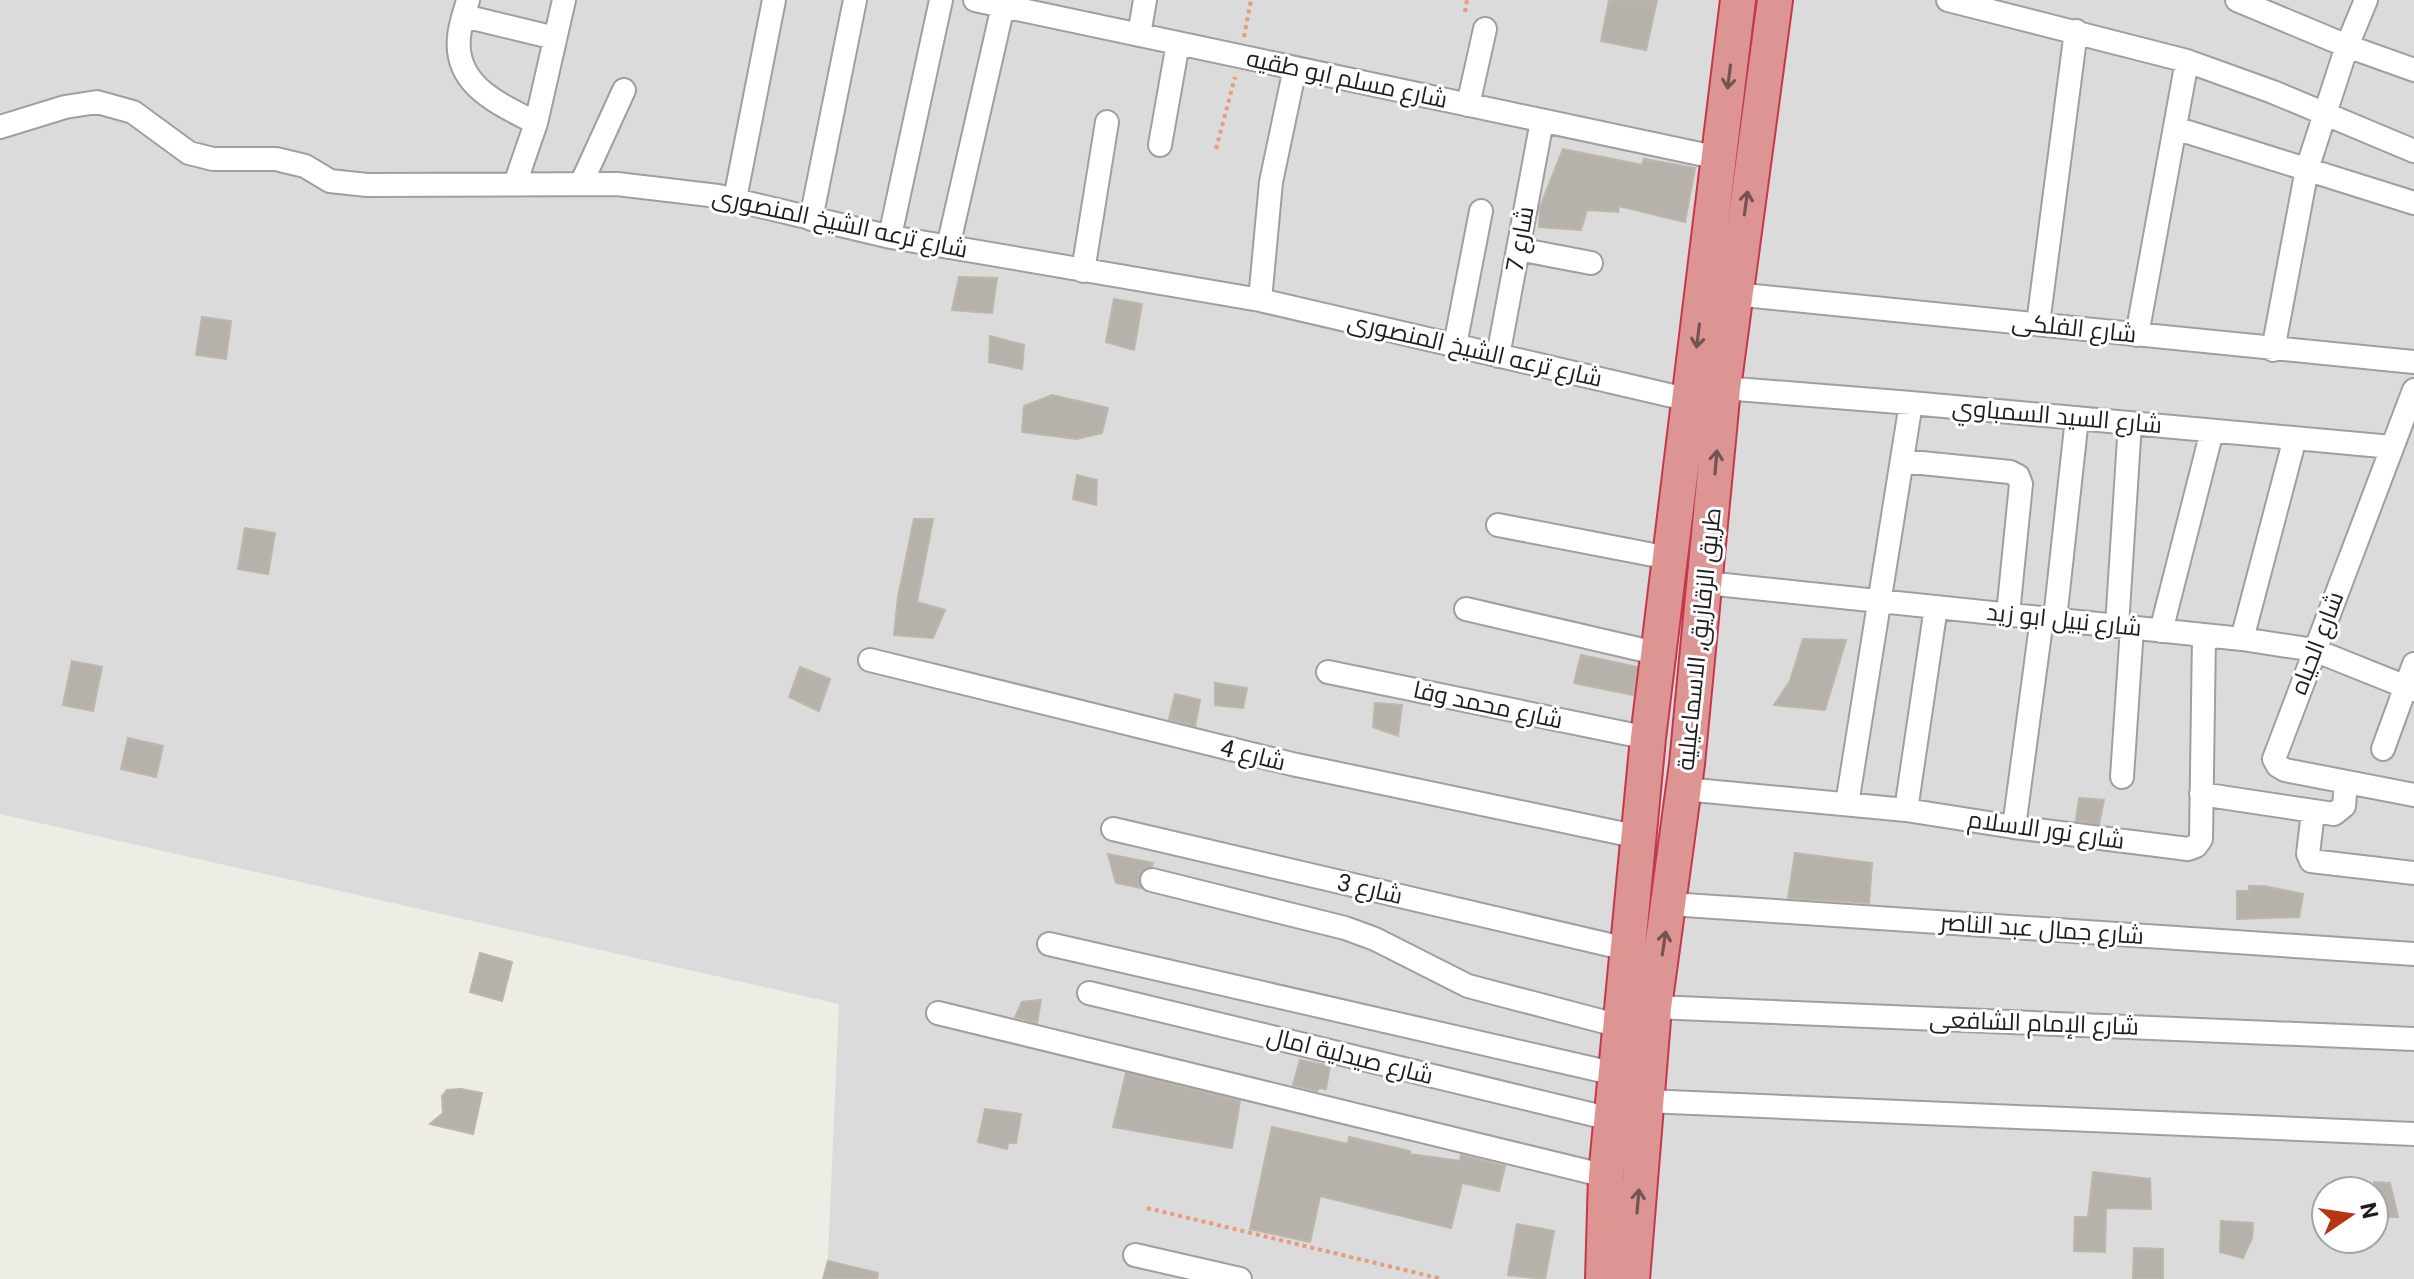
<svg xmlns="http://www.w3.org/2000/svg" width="2414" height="1279" font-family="Roboto,Cairo,sans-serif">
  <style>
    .residential { fill: #dbdbdb; fill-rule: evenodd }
    .building { fill: #b6b2ab; stroke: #bdb6a9; stroke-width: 2 }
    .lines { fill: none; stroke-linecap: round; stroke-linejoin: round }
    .minor-casing { stroke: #9f9f9f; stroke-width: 26 }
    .highway-casing { stroke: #c6374c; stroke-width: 38 }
    .path { stroke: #ea9b79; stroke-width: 4; stroke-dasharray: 4 4; stroke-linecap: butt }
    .minor { stroke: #fff; stroke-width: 22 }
    .highway { stroke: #dd9594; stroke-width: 34 }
    .oneway { stroke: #745453 }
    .labels { text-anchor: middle; stroke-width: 6; stroke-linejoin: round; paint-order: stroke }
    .street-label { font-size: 24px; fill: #1e1e1e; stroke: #fff }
  </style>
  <rect width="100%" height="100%" fill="#edece5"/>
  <path class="residential" d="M 0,0 L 2414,0 L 2414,1279 L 827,1279 L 839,1004 L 0,814 ZM 2326,1191 L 2374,1191 L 2374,1239 L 2326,1239 Z"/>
  <path class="building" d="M 1609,0 L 1657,0 L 1646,50 L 1601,41 Z
    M 1563,149 L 1642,165 L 1644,159 L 1695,168 L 1685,222 L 1619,206 L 1618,212 L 1587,210 L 1581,230 L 1539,227 L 1540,207 Z
    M 959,277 L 997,278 L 992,313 L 952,310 Z
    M 1114,299 L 1142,304 L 1134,350 L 1106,342 Z
    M 202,317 L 231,321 L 226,359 L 196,355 Z
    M 990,336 L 1024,345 L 1022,369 L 989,362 Z
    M 1052,395 L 1108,408 L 1102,433 L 1077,439 L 1022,432 L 1024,406 Z
    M 1077,475 L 1097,480 L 1096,505 L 1073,499 Z
    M 914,519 L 933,519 L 917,602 L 945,610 L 933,638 L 894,635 L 898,597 Z
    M 245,528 L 275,533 L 268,574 L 238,569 Z
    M 1803,639 L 1846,640 L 1825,710 L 1774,705 L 1790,681 Z
    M 1581,655 L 1637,667 L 1633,695 L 1574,683 Z
    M 72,661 L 102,667 L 93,711 L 63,705 Z
    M 800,667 L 830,679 L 819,711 L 789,697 Z
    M 1215,683 L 1247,688 L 1243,708 L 1215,705 Z
    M 1175,694 L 1200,700 L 1195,726 L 1169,719 Z
    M 1375,703 L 1402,705 L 1398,736 L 1373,727 Z
    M 128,738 L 163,746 L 156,777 L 121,769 Z
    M 2079,798 L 2104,800 L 2099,824 L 2076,821 Z
    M 1795,853 L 1872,863 L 1869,903 L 1788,898 Z
    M 1108,854 L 1153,863 L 1152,866 L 1143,870 L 1139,876 L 1141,888 L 1116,883 Z
    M 2249,886 L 2264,886 L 2303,894 L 2299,917 L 2237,919 L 2237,891 L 2249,891 Z
    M 480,953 L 512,962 L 502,1001 L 470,992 Z
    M 1041,1000 L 1037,1023 L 1015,1017 L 1022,1002 Z
    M 1300,1060 L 1330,1066 L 1326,1089 L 1319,1088 L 1317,1091 L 1293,1085 Z
    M 1126,1073 L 1240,1101 L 1232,1148 L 1113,1127 Z
    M 461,1089 L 482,1093 L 473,1134 L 430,1124 L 443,1113 L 442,1096 L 447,1090 Z
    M 985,1109 L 1021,1114 L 1016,1143 L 1008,1143 L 1007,1149 L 978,1142 Z
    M 1272,1127 L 1348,1144 L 1349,1137 L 1410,1151 L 1410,1154 L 1460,1161 L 1461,1155 L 1505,1166 L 1499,1191 L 1462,1183 L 1451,1228 L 1320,1196 L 1310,1242 L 1250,1229 Z
    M 2093,1172 L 2150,1179 L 2151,1209 L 2106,1208 L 2105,1252 L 2074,1251 L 2075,1217 L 2088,1217 Z
    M 2374,1182 L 2390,1183 L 2398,1217 L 2374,1217 Z
    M 2221,1221 L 2253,1223 L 2252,1238 L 2243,1258 L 2220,1252 Z
    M 1517,1224 L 1554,1231 L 1545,1279 L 1508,1275 Z
    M 2134,1248 L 2163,1249 L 2163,1279 L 2133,1279 Z
    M 828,1261 L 878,1273 L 877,1279 L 823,1279 Z"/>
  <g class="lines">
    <g class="minor-casing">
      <path id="minor" d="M 468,0 C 465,12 460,24 459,37 C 454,86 500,104 536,123
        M 975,0 L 1719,158
        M 1948,0 L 2187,61 L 2273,92 L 2414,151
        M 2237,0 L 2347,46 L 2414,70
        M 464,16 L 555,38
        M 1139,35 L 1145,0
        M 1468,105 L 1485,29
        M 0,127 L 65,107 L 97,102 L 133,112 L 189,153 L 213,159 L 276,159 L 305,166 L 330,181 L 367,185 L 617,184 L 718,196 L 891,237 L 1260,300 L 1690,400
        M 2175,128 L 2414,203
        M 1160,145 L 1178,43
        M 515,184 L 536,123 L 564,0
        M 581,184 L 624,90
        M 735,199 L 774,0
        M 811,219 L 855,0
        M 890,236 L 941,0
        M 948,247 L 1003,6
        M 1518,249 L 1591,263
        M 1083,271 L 1107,122
        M 1734,294 L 2414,362
        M 1260,300 L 1271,182 L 1295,68
        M 2038,324 L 2076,31
        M 2137,335 L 2187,61
        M 1455,345 L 1481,211
        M 2273,350 L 2307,169 L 2347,46 L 2366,0
        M 1498,356 L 1542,121
        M 1723,388 L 1911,403 L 2392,447
        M 2414,390 L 2274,759 L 2278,766 L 2285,770 L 2414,795
        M 1902,461 L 2010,472 L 2018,476 L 2021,484 L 2008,614
        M 1498,525 L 1669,558
        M 1706,583 L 2242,639 L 2314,650 L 2414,690
        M 1466,609 L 1660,654
        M 2055,619 L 2077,418
        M 2117,626 L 2130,423
        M 2161,631 L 2212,431
        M 2242,639 L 2295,438
        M 870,660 L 1292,764 L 1639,837
        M 1328,672 L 1648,738
        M 2383,749 L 2414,664
        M 2122,777 L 2132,628
        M 1684,789 L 1906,810 L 2014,827 L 2188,849 L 2196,846 L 2201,839 L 2204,635
        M 2201,794 L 2334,814 L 2344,806 L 2346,782
        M 1847,804 L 1911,403
        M 1906,810 L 1936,607
        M 2313,812 L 2308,854 L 2311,861 L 2414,873
        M 2014,827 L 2042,618
        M 1113,829 L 1627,949
        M 1152,880 L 1345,928 L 1375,939 L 1468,986 L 1620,1026
        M 1670,904 L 2414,954
        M 1049,944 L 1616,1074
        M 1089,993 L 1611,1119
        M 1654,1007 L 2414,1039
        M 938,1013 L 1606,1176
        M 1646,1101 L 2414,1134
        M 1135,1255 L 1240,1279"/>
    </g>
    <g class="highway-casing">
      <path id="highway" d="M 1603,1279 L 1606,1176 L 1648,738 L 1738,0
        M 1632,1279 L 1654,1007 L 1687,764 L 1723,388 L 1775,0"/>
    </g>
    <path class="path" d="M 1465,12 L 1467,0
      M 1244,37 L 1251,0
      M 1216,149 L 1235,77
      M 1147,1208 L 1442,1279"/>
    <use href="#minor" class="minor"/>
    <use href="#highway" class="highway"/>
  </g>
  <defs><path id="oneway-shaft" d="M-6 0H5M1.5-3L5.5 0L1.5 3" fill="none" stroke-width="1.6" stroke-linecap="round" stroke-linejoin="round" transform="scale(2)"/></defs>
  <g class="oneway">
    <use href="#oneway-shaft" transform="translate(1729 77) rotate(97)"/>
    <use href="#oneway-shaft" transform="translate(1746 203) rotate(-82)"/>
    <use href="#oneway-shaft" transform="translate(1698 336) rotate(97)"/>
    <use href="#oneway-shaft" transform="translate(1716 462) rotate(-85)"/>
    <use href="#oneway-shaft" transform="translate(1664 943) rotate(-82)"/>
    <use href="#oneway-shaft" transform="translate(1638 1201) rotate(-85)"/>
  </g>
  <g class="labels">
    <g class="street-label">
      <text transform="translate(1347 79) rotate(12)" y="8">شارع مسلم ابو طقيه</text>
      <text transform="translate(840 223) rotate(12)" y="8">شارع ترعه الشيخ المنصورى</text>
      <text transform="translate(1520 239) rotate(-80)" y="8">شارع 7</text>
      <text transform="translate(2074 328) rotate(6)" y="8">شارع الفلكى</text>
      <text transform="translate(1475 350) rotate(13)" y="8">شارع ترعه الشيخ المنصورى</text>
      <text transform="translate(2057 416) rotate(5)" y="8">شارع السيد السمباوي</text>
      <text transform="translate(2064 620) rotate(6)" y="8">شارع نبيل ابو زيد</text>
      <text transform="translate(1699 639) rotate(-84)" y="8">طريق الزقازيق, الاسماعيلية</text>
      <text transform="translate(2317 643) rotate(-69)" y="8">شارع الحياه</text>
      <text transform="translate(1488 705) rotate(12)" y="8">شارع محمد وفا</text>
      <text transform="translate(1253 755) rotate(14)" y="8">شارع 4</text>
      <text transform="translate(2046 830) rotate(8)" y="8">شارع نور الاسلام</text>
      <text transform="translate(1370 889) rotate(13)" y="8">شارع 3</text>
      <text transform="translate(2042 929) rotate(4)" y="8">شارع جمال عبد الناصر</text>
      <text transform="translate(2034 1023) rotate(2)" y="8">شارع الإمام الشافعى</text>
      <text transform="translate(1350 1056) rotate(14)" y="8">شارع صيدلية امال</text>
    </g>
  </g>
  <g transform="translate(2350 1215) rotate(77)"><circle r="38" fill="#ffffff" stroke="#a5a5a5" stroke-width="2"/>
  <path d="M0-6L14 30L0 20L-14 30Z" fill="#b63515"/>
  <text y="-12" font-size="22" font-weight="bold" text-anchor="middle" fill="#1e1e1e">N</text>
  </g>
</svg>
